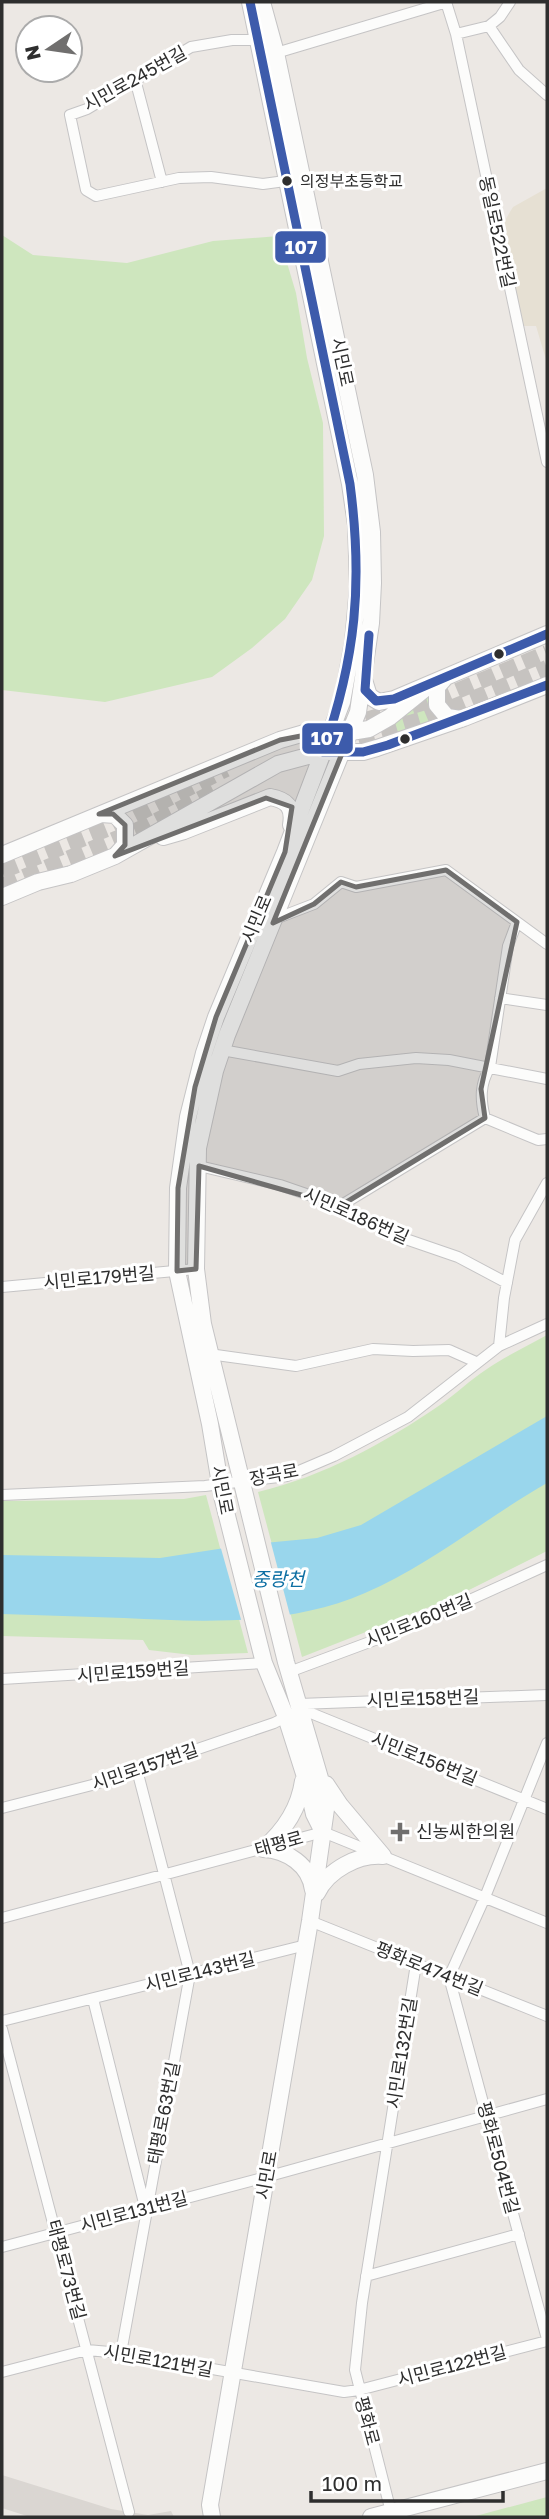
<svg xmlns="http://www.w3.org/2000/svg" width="549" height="2519" font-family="'Golos Text','Noto Sans KR',sans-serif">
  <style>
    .education { fill: #e6e0d3 }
    .green { fill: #cee6be }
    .plaza { fill: #dad6d2 }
    .water { fill: #99d6ec }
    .pier { fill: #ece8e4 }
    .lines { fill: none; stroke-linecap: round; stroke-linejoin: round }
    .secondary-tunnel { stroke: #c6c3c0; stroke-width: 16; stroke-dasharray: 16 8; stroke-linecap: butt }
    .street-casing { stroke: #c5c4c5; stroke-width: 12 }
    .secondary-casing { stroke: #c5c4c5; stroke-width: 18 }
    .street { stroke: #fcfcfb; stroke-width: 10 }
    .secondary { stroke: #fcfcfb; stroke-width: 16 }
    .bus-1-casing { stroke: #fff; stroke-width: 14 }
    .bus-1 { stroke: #3d5bab; stroke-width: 9 }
    .marked { fill: #706f6e; fill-opacity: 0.2; stroke: #706f6e; stroke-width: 5; stroke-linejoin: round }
    .bus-dot { fill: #2e2e2e; stroke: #fff; stroke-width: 2.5 }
    .poi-dot { fill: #706f6e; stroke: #fff; stroke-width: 2.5 }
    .labels { text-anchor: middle; stroke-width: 6; stroke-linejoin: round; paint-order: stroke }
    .bus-label { font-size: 16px; fill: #2e2e2e; stroke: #fff; text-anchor: start }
    .street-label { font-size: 18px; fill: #2e2e2e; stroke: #fff }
    .poi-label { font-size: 18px; fill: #2e2e2e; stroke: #fff; text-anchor: start }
    .water-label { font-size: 19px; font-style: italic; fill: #0d6fa3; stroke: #fff }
    .line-badge { stroke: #fff; stroke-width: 2.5 }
    .badge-label { font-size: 19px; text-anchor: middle; font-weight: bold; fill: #fff }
  </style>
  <rect width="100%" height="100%" fill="#ece8e4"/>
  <path class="education" d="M 547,188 L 547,363 L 536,326 L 523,326 L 501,227 L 513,207 Z"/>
  <path class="green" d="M 2,235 L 33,255 L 127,263 L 213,241 L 279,236 L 296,293 L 307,358 L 323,423 L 324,536 L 312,580 L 285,619 L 252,648 L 212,677 L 105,702 L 2,690 Z
    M 428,695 L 438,719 L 384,736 L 383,730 Z
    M 547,1335 L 547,1551 L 455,1597 L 302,1657 L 258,1492 C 324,1476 383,1444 440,1405 C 456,1394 470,1380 487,1369 C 506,1356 527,1346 547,1335 Z
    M 206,1495 L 248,1653 L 192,1655 L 149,1650 L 143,1640 L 2,1636 L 2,1501 L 184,1499 Z
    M 547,2497 L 547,2517 L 472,2517 Z"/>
  <path class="plaza" d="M 2,2475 L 111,2509 L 148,2515 L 171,2511 L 174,2517 L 30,2517 L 2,2508 Z"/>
  <path class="water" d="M 547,1416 L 547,1483 C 486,1518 430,1565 365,1593 C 289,1626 205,1622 124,1618 C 83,1617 43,1615 2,1614 L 2,1555 L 160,1558 L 244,1545 L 317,1538 L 361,1525 Z"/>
  <path class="pier" d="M 270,1539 L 291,1619 L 242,1623 L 220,1545 Z"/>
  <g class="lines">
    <path class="secondary-tunnel" d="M 343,727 L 445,696 L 547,653
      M 335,745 L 427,718 L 547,668
      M 2,871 L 112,827 L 226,769
      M 2,886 L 140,829 L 220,789"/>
    <g class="street-casing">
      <path id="street" d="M 446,2 L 456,34 L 547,462
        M 489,26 L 500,17 L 510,2
        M 456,34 L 489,26 L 519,70 L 547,95
        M 262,40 L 232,40 L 191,47 L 87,109 L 70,115 L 86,190 L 96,196 L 179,178 L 211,177 L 263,184 L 285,181
        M 276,53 L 447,2
        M 135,79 L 162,182
        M 275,919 L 314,904 L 341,882 L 356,887 L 446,870 L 547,944
        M 500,998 L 547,1005
        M 222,1050 L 338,1071 L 359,1064 L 416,1058 L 449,1060 L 547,1079
        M 485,1118 C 480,1099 480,1084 490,1067 L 508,946 L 517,922
        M 199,1166 L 280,1185 L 335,1204 L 394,1235 L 458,1257 L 507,1283
        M 340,1206 L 485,1118 L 538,1140 L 547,1139
        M 2,1287 L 196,1269
        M 499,1346 L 504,1298 L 515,1240 L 547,1183
        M 209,1354 L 296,1366 L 373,1349 L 413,1351 L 449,1350 L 476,1362
        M 2,1495 L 205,1486 L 287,1476 L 334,1456 L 408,1417 L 499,1346 L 547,1324
        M 289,1672 L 410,1627 L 547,1565
        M 2,1679 L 264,1663
        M 299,1704 L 547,1695
        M 301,1709 L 547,1809
        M 547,1743 L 485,1897 L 449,1977 L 547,2339
        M 2,1808 L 92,1785 L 274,1723 L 286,1717
        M 2,1918 L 323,1832 L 547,1923
        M 310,1921 L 547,2016
        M 93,1999 L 144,2203
        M 2,2021 L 306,1945
        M 2,2029 L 129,2512
        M 2,2247 L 266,2177 L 547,2099
        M 366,2276 L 519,2234
        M 121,2353 L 190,1974 L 137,1770
        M 2,2372 L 87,2350 L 121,2353 L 344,2392 L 359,2390 L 547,2341
        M 391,2512 L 355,2370 L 362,2303 L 416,1964"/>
    </g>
    <g class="secondary-casing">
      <path id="secondary" d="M 250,2 L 350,484 L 356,525 L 358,587 L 353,642 L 342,702 L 285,852 L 216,1017 L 204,1053 L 188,1117 L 178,1188 L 177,1271 L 210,1424 L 222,1496 L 264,1663 L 286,1717 L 307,1783 L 314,1814 L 323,1832
        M 445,678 L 437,687 L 437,705 L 447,717 L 461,719
        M 364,680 L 369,696 L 379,702 L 394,699 L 547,634
        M 101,814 L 115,815 L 125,825 L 125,845 L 117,854
        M 163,837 L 184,831 L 270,797 C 287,800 294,807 291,825
        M 2,855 L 280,740 L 315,730 L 351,732 L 369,729 L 390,717 L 431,684
        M 2,897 L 38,882 L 71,874 L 115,856 L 278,764 L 323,752 L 363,752 L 377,748 L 464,718 L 547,685
        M 326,1784 L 340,1805 L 383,1856
        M 263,1849 C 284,1831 299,1809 303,1781
        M 263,1849 C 287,1850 310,1865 313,1890
        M 317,1893 C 328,1870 358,1854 383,1856
        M 212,2517 L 210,2505 L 310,1921 L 327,1802 L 286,1662 L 203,1324 L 196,1269 L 198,1148 L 215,1071 L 227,1035 L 358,712 L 371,623 L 373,583 L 372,532 L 365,475 L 276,53 L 262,2
        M 371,2517 L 547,2471"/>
    </g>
    <use href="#street" class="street"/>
    <use href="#secondary" class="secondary"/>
    <g class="bus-1-casing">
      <path id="bus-1" d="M 250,2 L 350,484 C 363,583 356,658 323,752 L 363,752 L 388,745 L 547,685
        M 369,635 L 365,690 L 376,701 L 394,699 L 547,634"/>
    </g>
    <use href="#bus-1" class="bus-1"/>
  </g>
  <path class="marked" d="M 332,730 L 323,752 L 343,751 L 273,923 L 314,904 L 341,882 L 356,887 L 446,870 L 517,922 L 481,1089 L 485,1118 L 340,1206 L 199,1166 L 196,1269 L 177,1271 L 178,1188 L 195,1087 L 216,1017 L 285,852 L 292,807 L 266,798 L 115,856 L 125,845 L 125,825 L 113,814 L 99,814 L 280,740 Z"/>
  <g class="bus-dot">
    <circle cx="287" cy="181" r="6"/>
    <circle cx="499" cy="654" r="6"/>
    <circle cx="405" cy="739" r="6"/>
  </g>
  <path class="poi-dot" d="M396.5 1821.5h7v7h7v7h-7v7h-7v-7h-7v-7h7z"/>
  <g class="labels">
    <g class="bus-label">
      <text x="300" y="187">의정부초등학교</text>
    </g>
    <g class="street-label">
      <text transform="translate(135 79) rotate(-29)" y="6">시민로245번길</text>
      <text transform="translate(497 232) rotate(78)" y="6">동일로522번길</text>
      <text transform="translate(342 362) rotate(78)" y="6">시민로</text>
      <text transform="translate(257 919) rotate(-67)" y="6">시민로</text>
      <text transform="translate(356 1216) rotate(24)" y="6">시민로186번길</text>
      <text transform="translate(99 1278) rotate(-5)" y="6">시민로179번길</text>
      <text transform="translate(274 1475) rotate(-11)" y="6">장곡로</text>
      <text transform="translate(222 1490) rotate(79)" y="6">시민로</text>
      <text transform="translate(419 1621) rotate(-22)" y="6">시민로160번길</text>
      <text transform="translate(133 1672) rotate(-4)" y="6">시민로159번길</text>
      <text transform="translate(423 1699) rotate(-2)" y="6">시민로158번길</text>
      <text transform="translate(424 1759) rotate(22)" y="6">시민로156번길</text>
      <text transform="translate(145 1767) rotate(-19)" y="6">시민로157번길</text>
      <text transform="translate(279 1844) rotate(-16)" y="6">태평로</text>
      <text transform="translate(429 1969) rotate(22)" y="6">평화로474번길</text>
      <text transform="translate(200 1972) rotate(-14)" y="6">시민로143번길</text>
      <text transform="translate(402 2053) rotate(-81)" y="6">시민로132번길</text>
      <text transform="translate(164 2113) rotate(-79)" y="6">태평로63번길</text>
      <text transform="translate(498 2158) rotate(75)" y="6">평화로504번길</text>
      <text transform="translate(267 2175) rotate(-80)" y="6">시민로</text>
      <text transform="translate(134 2212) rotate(-15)" y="6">시민로131번길</text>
      <text transform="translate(66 2270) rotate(75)" y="6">태평로73번길</text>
      <text transform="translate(158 2361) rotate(10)" y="6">시민로121번길</text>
      <text transform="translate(452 2366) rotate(-15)" y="6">시민로122번길</text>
      <text transform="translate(367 2421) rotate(75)" y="6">평화로</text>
    </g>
    <g class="poi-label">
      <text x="416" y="1838">신농씨한의원</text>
    </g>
    <g class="water-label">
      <text x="278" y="1586">중랑천</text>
    </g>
  </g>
  <g class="line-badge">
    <rect x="274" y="230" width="53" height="34" rx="7" fill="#3d5bab"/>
    <rect x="301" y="722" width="53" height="33" rx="7" fill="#3d5bab"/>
  </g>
  <g class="badge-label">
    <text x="301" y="254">107</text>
    <text x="327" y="745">107</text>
  </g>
  <rect width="549" height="2519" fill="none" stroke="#2e2e2e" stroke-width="7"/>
  <g transform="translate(49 49) rotate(257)"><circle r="33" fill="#ffffff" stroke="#ababab" stroke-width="2"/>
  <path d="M0-5L12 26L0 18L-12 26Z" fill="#706f6e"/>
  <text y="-10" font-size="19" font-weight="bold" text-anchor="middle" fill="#2e2e2e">N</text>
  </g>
  <path d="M311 2491v10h192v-10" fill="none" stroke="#2e2e2e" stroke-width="3.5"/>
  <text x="322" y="2491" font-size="21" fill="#2e2e2e" stroke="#ffffff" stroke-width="5" paint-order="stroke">100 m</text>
</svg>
